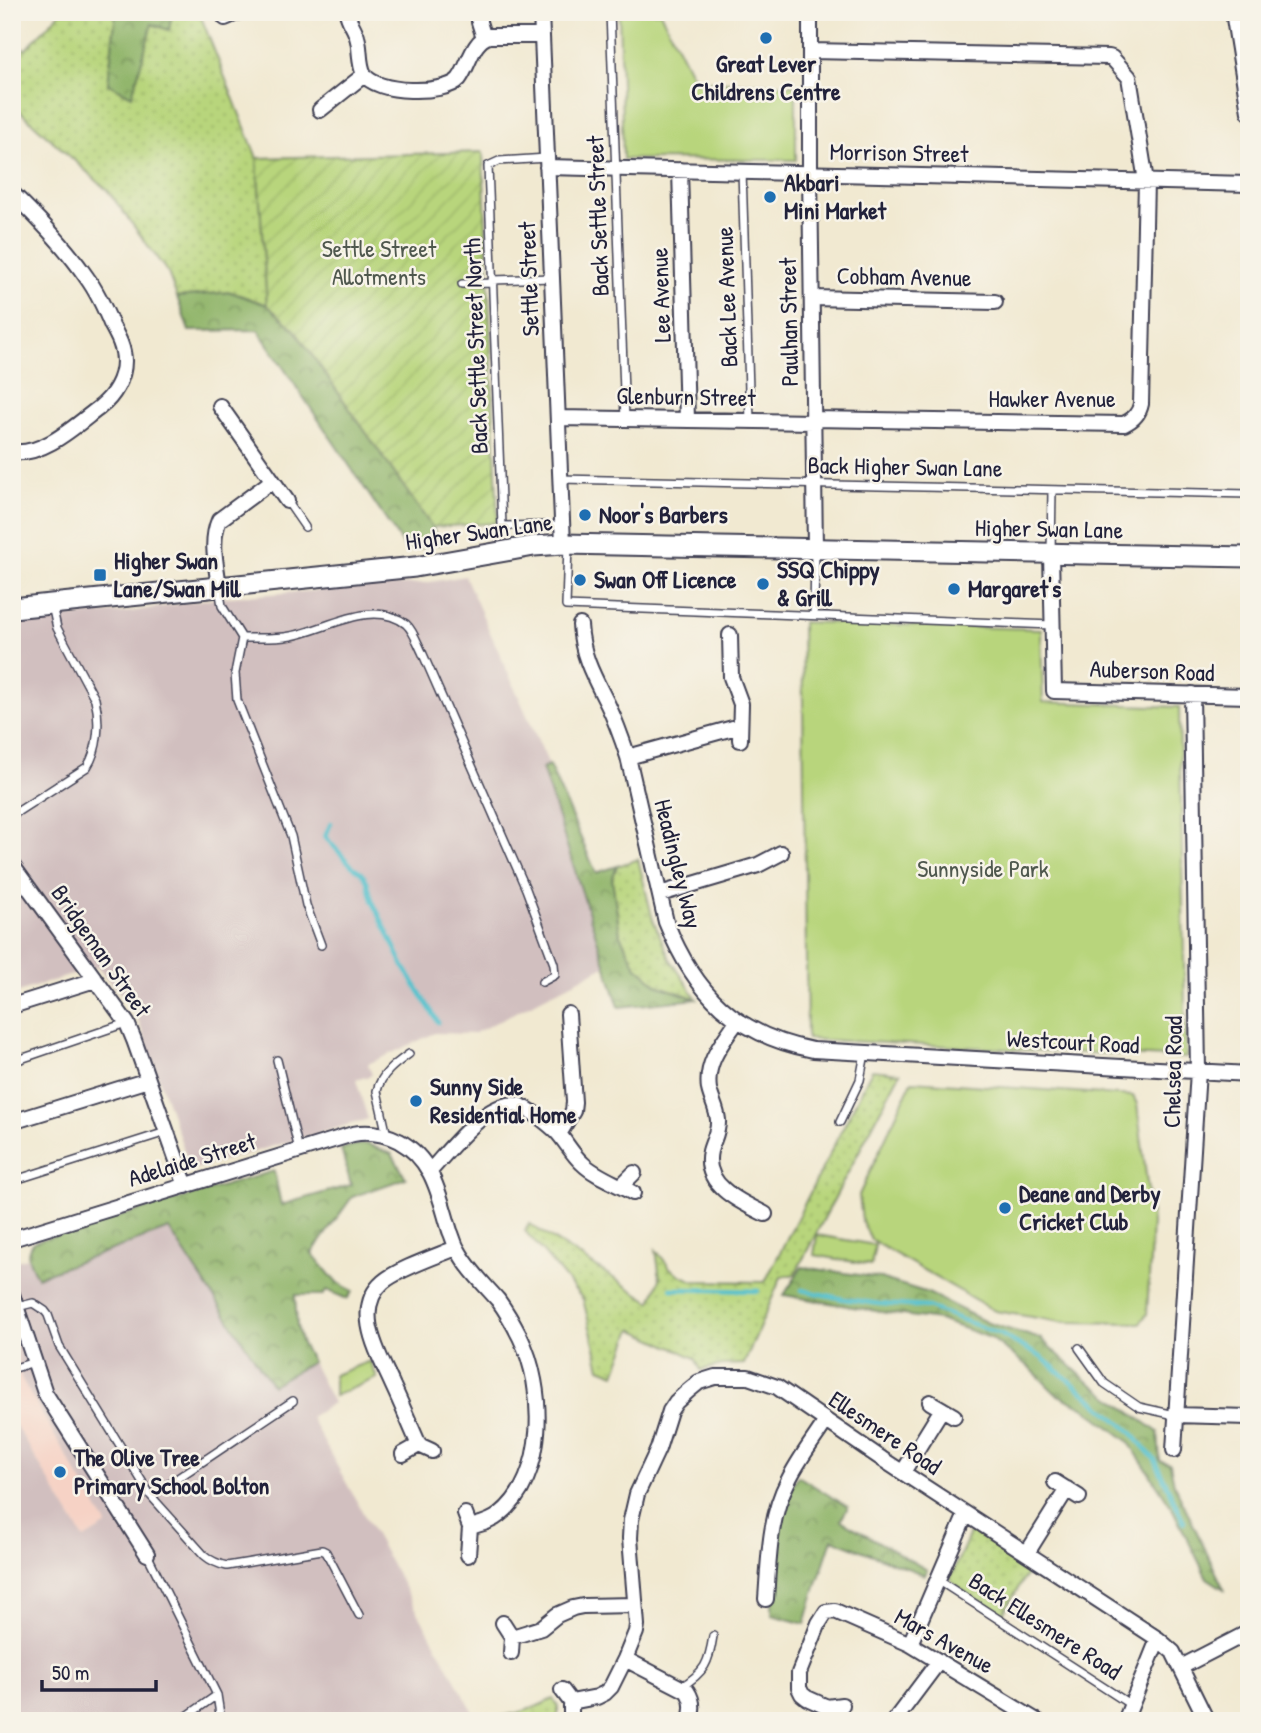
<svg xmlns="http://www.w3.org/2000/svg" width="1261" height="1733" font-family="'Patrick Hand',sans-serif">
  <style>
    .built { fill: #f6d2c5 }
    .industrial { fill: #d1bfbf }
    .grass { fill: url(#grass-dots); stroke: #6d7c5c; stroke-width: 2 }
    .forest { fill: url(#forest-crowns); stroke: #5a6c54; stroke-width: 2 }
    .park { fill: #b8d57c; stroke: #6d7c5c; stroke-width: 2 }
    .garden { fill: url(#garden-furrows); stroke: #6d7c5c; stroke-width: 2 }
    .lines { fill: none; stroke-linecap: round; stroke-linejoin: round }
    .stream { stroke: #53c0cc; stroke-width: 4.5 }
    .service-casing { stroke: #414052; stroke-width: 10 }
    .minor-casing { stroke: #414052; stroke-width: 18 }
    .tertiary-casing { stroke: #414052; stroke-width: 23 }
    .service { stroke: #fff; stroke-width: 7 }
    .minor { stroke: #fff; stroke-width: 14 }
    .tertiary { stroke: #fff; stroke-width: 19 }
    .poi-dot { fill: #1f6fb2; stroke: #f7f3e8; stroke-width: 2.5 }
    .labels { text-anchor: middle; stroke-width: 5; stroke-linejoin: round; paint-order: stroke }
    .poi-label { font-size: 24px; font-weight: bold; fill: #22223b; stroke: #f7f3e8; text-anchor: start }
    .street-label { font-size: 24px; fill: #22223b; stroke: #f7f3e8 }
    .park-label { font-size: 24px; fill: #4f584e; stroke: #f7f3e8 }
  </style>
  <defs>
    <pattern id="grass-dots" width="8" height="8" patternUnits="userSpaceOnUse" patternTransform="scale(1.75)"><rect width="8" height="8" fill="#b8d57c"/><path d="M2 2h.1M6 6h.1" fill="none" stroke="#9eb76c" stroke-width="1.8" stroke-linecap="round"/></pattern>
    <pattern id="forest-crowns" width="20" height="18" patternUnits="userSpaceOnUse" patternTransform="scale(1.75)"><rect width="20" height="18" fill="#92b66c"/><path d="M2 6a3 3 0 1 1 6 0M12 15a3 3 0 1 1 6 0" fill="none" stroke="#77945a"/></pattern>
    <pattern id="garden-furrows" width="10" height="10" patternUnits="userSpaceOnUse" patternTransform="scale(1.75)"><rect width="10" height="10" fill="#b8d57c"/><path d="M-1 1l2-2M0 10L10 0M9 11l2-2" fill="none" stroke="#9eb76c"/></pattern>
  </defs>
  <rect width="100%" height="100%" fill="#f7f3e8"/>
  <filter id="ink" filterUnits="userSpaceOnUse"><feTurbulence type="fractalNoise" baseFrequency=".0143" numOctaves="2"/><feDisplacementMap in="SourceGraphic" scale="14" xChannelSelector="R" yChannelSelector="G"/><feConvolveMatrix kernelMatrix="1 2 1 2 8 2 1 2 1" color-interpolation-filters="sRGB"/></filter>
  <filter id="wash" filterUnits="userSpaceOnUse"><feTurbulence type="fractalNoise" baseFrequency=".00686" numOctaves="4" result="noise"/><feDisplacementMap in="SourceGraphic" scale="28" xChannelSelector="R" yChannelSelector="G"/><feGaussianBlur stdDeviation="1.57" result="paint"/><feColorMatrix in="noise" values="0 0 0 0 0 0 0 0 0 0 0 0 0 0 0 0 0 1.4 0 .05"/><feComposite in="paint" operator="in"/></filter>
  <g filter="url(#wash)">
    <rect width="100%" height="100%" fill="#f1e9d1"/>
    <path class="built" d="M 12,1334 L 16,1347 L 21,1378 L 107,1525 L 84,1539 L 12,1419 Z"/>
    <path class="industrial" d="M 465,576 L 549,765 L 542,768 L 605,966 L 473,1034 L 435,1033 L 368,1064 L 372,1075 L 356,1080 L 368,1119 L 191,1170 L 135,1010 L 97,967 L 12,994 L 12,620 L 129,612 L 215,598 L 424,583 Z
      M 169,1228 L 272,1385 L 312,1362 L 333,1403 L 310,1417 L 477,1719 L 474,1721 L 12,1721 L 12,1419 L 84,1539 L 107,1525 L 21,1378 L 16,1347 L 12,1334 L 12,1262 L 27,1258 L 37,1277 Z"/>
    <path class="grass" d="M 61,12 L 116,12 L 108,84 L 152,24 L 169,30 L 172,12 L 199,12 L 257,158 L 267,305 L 231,292 L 177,297 L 168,273 L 108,191 L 12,104 L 12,39 L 25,50 Z
      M 638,859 L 653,920 L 670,959 L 697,999 L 659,986 L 636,967 L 620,935 L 612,879 L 617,866 Z
      M 872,1070 L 900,1073 L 795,1274 L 781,1277 L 744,1364 L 722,1365 L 701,1370 L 695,1358 L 632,1329 L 615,1374 L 600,1368 L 583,1299 L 525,1231 L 529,1224 L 651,1302 L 660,1279 L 656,1250 L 670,1268 L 680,1275 L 694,1281 L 765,1282 Z
      M 973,1532 L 976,1533 L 1029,1570 L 1001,1617 L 954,1584 L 951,1580 L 951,1576 L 970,1533 Z
      M 553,1699 L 558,1706 L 558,1721 L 474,1721 L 477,1719 C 505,1718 528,1712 553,1699 Z"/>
    <path class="forest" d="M 116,12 L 172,12 L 169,30 L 152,24 L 132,96 L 108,84 Z
      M 231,292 L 267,305 L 294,329 L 432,527 L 440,544 L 407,551 L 258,330 L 189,331 L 177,297 Z
      M 549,765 L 596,873 L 617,866 L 612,879 L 620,935 L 636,966 L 659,986 L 697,999 L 619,1007 L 542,768 Z
      M 367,1144 L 392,1154 L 406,1178 L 352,1197 L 312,1253 L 335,1281 L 353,1291 L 347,1299 L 327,1290 L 323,1295 L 295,1295 L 297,1326 L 301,1342 L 312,1362 L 272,1385 L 169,1229 L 37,1277 C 31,1265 23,1254 33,1242 L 274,1171 L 281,1205 L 351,1185 L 341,1149 L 355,1145 Z
      M 802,1267 L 880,1278 L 928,1293 L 988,1323 L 1041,1339 L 1085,1379 L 1158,1432 L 1160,1461 L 1170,1464 L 1174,1484 L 1224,1589 L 1207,1578 L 1171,1506 L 1128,1441 L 1083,1407 L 1056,1394 L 1030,1368 L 991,1338 L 939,1320 L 887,1313 L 784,1295 Z
      M 798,1476 L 848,1507 L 841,1520 L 927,1570 L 925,1575 L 832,1539 L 813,1596 L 805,1624 L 772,1615 L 773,1546 L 790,1490 Z"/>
    <path class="park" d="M 619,12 L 660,12 L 695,81 L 796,85 L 796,160 L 623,159 Z
      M 802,622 L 1041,629 L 1043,702 L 1179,707 L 1186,1058 L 807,1039 Z
      M 912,1081 L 1133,1096 L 1137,1104 L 1152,1223 L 1147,1314 L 1140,1323 L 1061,1322 L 995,1311 L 871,1240 L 862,1221 L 859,1195 Z
      M 817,1235 L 875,1245 L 871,1265 L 814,1255 Z
      M 370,1361 L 377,1378 L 334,1396 L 334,1375 Z"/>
    <path class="garden" d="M 483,152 L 498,523 L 432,527 L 294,329 L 267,305 L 257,158 Z"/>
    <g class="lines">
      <path class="stream" d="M 331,823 L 325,837 L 352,866 L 361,872 L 367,881 L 372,900 L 404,967 L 438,1022
        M 671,1289 L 758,1291
        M 802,1290 L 844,1299 L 880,1304 L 928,1307 L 1000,1334 L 1041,1357 L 1129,1430 L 1155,1460 L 1184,1522"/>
    </g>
  </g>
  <g filter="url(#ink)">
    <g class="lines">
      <g class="service-casing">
        <path id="service" d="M 610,12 L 625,419
          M 547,158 L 499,161 L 488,166 L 502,526 L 562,525
          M 742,171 L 750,421
          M 492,280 L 552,278
          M 462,284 L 493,283
          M 560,479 L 1249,494
          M 287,501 L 305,527
          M 568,545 L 566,606 L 1052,625
          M 1051,553 L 1052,490
          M 219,587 L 222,606 L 242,638 C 258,638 275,639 291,636 C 326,630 372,598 406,624 C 413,630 418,644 422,652 L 526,889 L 554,964 L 555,975 L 542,982
          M 814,615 L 815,549
          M 242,638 L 235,673 L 237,700 L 291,836 L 306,905 L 321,945
          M 14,814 L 87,767 C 99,749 100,720 95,699 L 57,628 L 52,605
          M 277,1060 L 299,1150
          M 12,1062 L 126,1023
          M 840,1122 L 860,1080 L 865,1053
          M 387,1136 L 377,1091 C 381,1074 395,1064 409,1054
          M 12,1181 L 166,1132
          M 17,1307 L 33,1303 L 45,1311 L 48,1315 L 59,1346 L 151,1496 L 293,1401
          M 1079,1348 L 1104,1383 L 1139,1407 L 1175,1415
          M 12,1369 L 34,1362
          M 151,1496 L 204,1555 C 211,1561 217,1564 227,1566 L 322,1550 L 326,1552 L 359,1615
          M 147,1554 L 217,1695 L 221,1721
          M 938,1580 L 1131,1705
          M 681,1687 C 705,1672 709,1663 713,1636
          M 180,1721 L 217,1695"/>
      </g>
      <g class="minor-casing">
        <path id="minor" d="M 347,12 C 348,21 355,28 357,37 C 361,48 358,63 364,74 C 375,94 445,95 459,79 C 469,66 472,41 489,36 L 542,36
          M 479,12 L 479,22 L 484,38
          M 541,12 L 563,544
          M 810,12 L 810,173 L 815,548
          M 1233,12 L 1249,112
          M 225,18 L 239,12
          M 810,51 L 1109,57 L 1112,58 L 1129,77 L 1146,181 L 1141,404 C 1139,414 1133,420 1124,424 L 813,419
          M 320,110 L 364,75
          M 547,167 L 1249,184
          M 680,170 L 687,420
          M 12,193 C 39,219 66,247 87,278 C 98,293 105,309 112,326 C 118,337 124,348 124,361 C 124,379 114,396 100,407 C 76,425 44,456 12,452
          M 812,298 L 995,302
          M 220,406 L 287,501
          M 558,418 L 813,422
          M 1051,554 L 1054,691 L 1249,696
          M 219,586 C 216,564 210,541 219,520 L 272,481
          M 580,625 C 582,657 594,677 608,705 C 616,722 622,739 628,757 L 666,922 C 695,994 736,1035 813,1050 L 1249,1074
          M 730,635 L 731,677 L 741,704 L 740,740
          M 628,757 L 740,726
          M 12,865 L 127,1023 L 134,1040 L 186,1186
          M 660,894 L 758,865 L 781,853
          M 12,1006 L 95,980
          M 737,1021 C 723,1042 705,1062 709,1089 C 711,1099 717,1109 718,1120 C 719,1131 713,1140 710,1151 C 702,1185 740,1202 765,1214
          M 12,1122 L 148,1080
          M 559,1134 L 573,1111 L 574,1102 L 568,1014
          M 430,1171 C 449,1151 487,1099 518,1105 C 529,1108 550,1125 558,1133 C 566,1142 572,1154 582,1163 C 595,1176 616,1183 633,1193
          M 621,1186 L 634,1173
          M 12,1239 L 353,1134 C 369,1131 385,1134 399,1141 C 434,1160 439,1196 450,1231 C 453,1237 454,1244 458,1250 C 468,1269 484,1284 498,1300 C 506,1311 514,1325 520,1337 C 545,1387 548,1477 499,1515 C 491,1522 480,1524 470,1527
          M 12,1294 L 45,1393 L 147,1554
          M 930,1402 L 954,1416
          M 1175,1415 L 1249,1417
          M 419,1445 C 410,1425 402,1405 393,1386 C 380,1356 351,1310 383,1282 C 398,1269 437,1256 456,1248
          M 1174,1450 L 1198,1071 L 1192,694
          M 403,1454 L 419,1445 L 432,1451
          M 903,1472 L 942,1409
          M 1055,1482 L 1079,1497
          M 465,1514 L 470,1527 L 468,1555
          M 1027,1553 L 1067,1489
          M 766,1599 C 769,1559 769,1517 788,1481 C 798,1460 813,1441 826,1421
          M 503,1623 L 512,1637 L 511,1653
          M 512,1637 L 541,1628 L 557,1615 L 573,1608 L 583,1606 L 635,1605
          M 910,1644 L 966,1514
          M 625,1659 L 687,1691 C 693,1700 694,1710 689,1721
          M 1181,1667 L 1249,1632
          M 562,1690 L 571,1702 L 571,1718
          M 571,1702 L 597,1697 L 605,1693 L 611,1687 L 625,1659 L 636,1632 L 637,1625 L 630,1538 L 631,1520 L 637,1494 L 658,1449 L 670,1411 L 676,1402 L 688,1391 L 699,1382 L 715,1377 L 748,1377 L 777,1387 L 882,1459 L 1158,1639 L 1173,1652 L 1207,1721
          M 842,1705 L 827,1707 L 807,1698 L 802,1694 L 799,1688 L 799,1673 L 819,1623 L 826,1612 L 835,1611 L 910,1644 L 1037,1721
          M 894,1721 L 939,1661
          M 1125,1721 L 1158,1639"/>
      </g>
      <g class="tertiary-casing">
        <path id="tertiary" d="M 12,608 L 415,567 L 534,546 L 563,544 L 1249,557"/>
      </g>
      <use href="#service" class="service"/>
      <use href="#minor" class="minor"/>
      <use href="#tertiary" class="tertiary"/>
    </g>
  </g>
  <g class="poi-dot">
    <circle cx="766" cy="38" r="7"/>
    <circle cx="770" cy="197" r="7"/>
    <circle cx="585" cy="515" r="7"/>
    <rect x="93" y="568" width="14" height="14" rx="3.5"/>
    <circle cx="580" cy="580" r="7"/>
    <circle cx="763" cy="584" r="7"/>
    <circle cx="954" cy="589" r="7"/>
    <circle cx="416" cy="1101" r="7"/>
    <circle cx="1005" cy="1208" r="7"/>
    <circle cx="60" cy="1472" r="7"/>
  </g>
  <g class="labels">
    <g class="poi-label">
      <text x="766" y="72" text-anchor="middle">Great Lever<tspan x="766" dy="28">Childrens Centre</tspan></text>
      <text x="784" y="191">Akbari<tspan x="784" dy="28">Mini Market</tspan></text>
      <text x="599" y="523">Noor's Barbers</text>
      <text x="114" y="569">Higher Swan<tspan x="114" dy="28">Lane/Swan Mill</tspan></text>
      <text x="777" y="578">SSQ Chippy<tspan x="777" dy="28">&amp; Grill</tspan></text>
      <text x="594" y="588">Swan Off Licence</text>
      <text x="968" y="597">Margaret's</text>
      <text x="430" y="1095">Sunny Side<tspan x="430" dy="28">Residential Home</tspan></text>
      <text x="1019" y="1202">Deane and Derby<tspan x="1019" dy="28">Cricket Club</tspan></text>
      <text x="74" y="1466">The Olive Tree<tspan x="74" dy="28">Primary School Bolton</tspan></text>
    </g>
    <g class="street-label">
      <text transform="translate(899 153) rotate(1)" y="8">Morrison Street</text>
      <text transform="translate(598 216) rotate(-92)" y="8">Back Settle Street</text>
      <text transform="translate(904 277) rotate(1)" y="8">Cobham Avenue</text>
      <text transform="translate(529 279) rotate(-92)" y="8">Settle Street</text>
      <text transform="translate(661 295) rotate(-92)" y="8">Lee Avenue</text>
      <text transform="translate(727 297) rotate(-92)" y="8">Back Lee Avenue</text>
      <text transform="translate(789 322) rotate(-91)" y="8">Paulhan Street</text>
      <text transform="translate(476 346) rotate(-92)" y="8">Back Settle Street North</text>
      <text transform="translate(686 397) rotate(1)" y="8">Glenburn Street</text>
      <text x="1052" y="407">Hawker Avenue</text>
      <text transform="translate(905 467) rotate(1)" y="8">Back Higher Swan Lane</text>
      <text transform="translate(1049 529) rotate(1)" y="8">Higher Swan Lane</text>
      <text transform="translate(479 532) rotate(-8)" y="8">Higher Swan Lane</text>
      <text transform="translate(1152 671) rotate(2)" y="8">Auberson Road</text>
      <text transform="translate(678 864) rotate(76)" y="8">Headingley Way</text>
      <text transform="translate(101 951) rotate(55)" y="8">Bridgeman Street</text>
      <text transform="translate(1073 1042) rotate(3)" y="8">Westcourt Road</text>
      <text transform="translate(1173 1072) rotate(-89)" y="8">Chelsea Road</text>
      <text transform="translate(192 1160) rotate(-17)" y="8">Adelaide Street</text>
      <text transform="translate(885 1433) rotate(34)" y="8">Ellesmere Road</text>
      <text transform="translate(1045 1626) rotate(33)" y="8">Back Ellesmere Road</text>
      <text transform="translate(944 1641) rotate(29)" y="8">Mars Avenue</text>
    </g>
    <g class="park-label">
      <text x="379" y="257">Settle Street<tspan x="379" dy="28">Allotments</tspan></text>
      <text x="983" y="877">Sunnyside Park</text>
    </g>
  </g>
  <rect width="1261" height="1733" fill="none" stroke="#f7f3e8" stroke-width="42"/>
  <path d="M42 1680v10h114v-10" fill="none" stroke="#22223b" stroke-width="3.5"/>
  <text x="52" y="1680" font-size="21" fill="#22223b" stroke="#f7f3e8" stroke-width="5" paint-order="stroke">50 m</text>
</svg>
